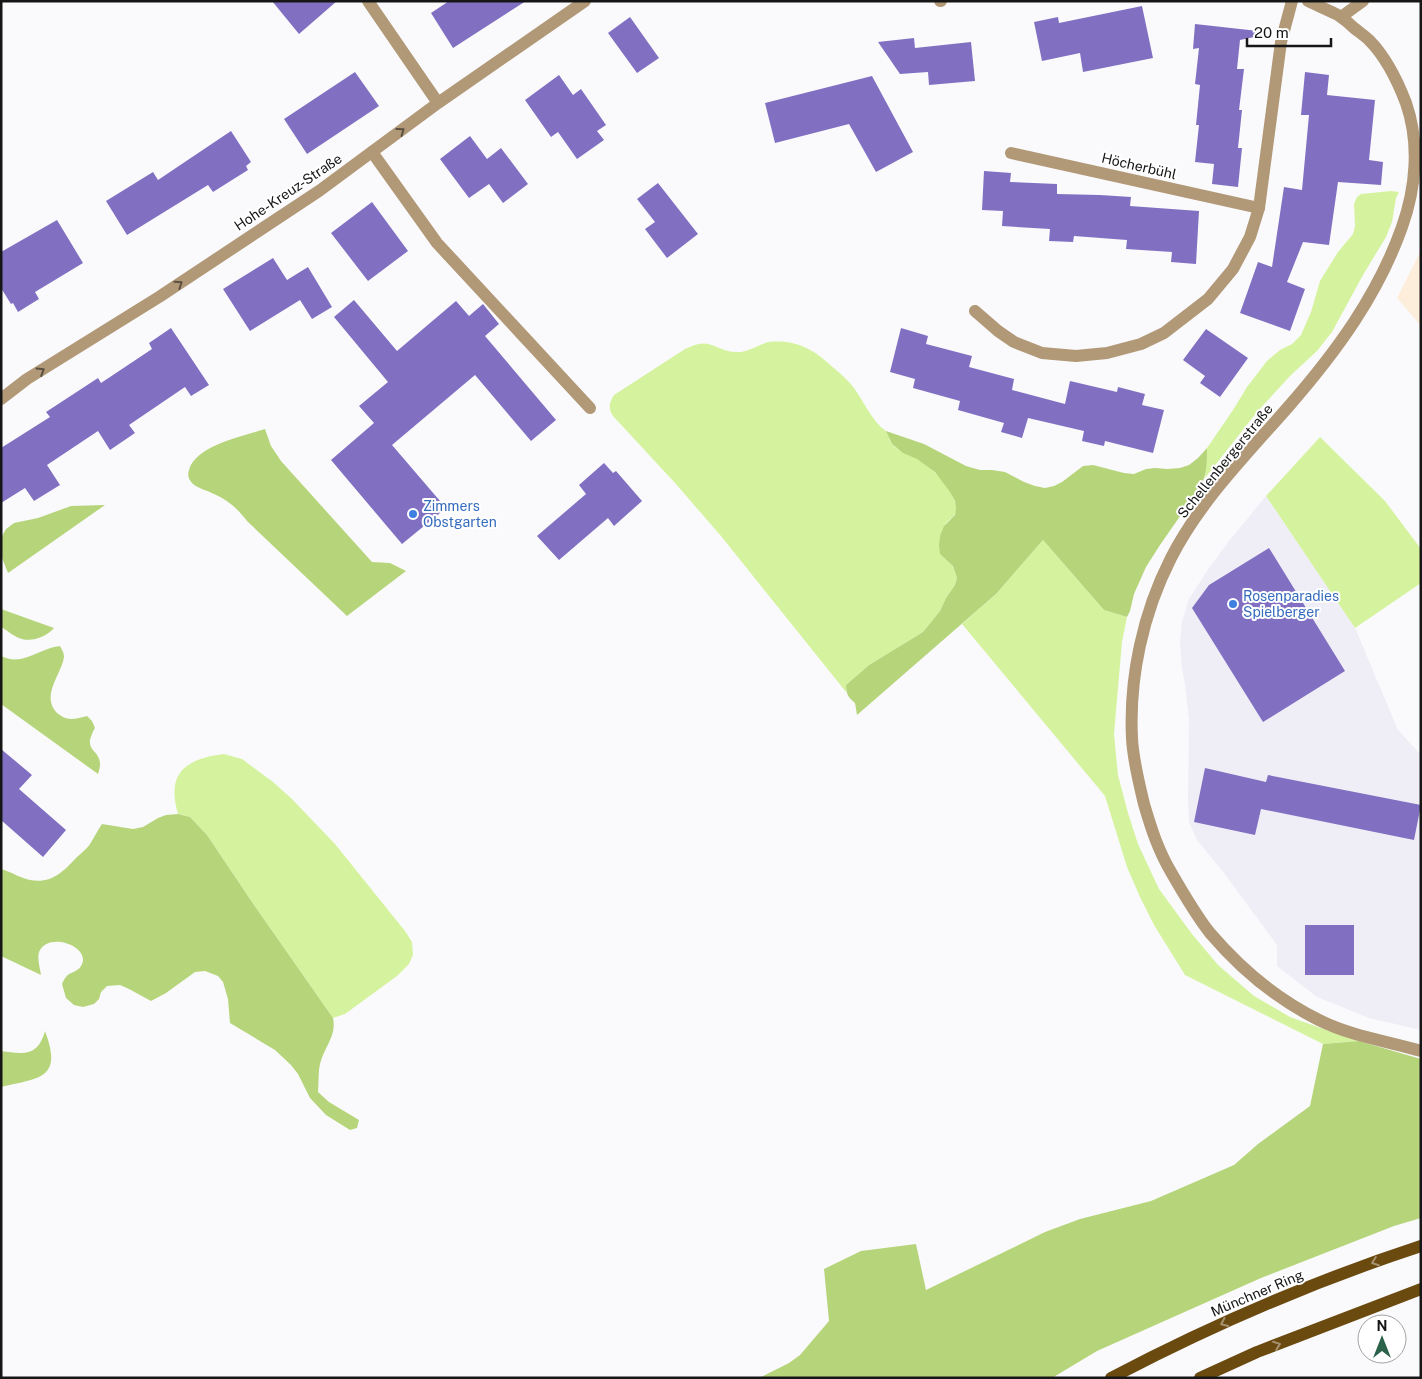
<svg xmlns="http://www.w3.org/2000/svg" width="1422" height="1379" font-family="'Public Sans',sans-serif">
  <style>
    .built { fill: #efeef7 }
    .industrial { fill: #fdeedb }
    .green { fill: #d5f39e }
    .forest { fill: #b6d57a }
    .building { fill: #8170c2 }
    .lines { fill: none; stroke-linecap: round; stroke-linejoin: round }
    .lane { stroke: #b19876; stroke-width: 12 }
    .street { stroke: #b19876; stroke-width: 12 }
    .primary { stroke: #6b4a10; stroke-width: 12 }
    .oneway { stroke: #5c5042 }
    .oneway2 { stroke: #a69270 }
    .shop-dot { fill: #3f7fe0; stroke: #fff; stroke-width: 2 }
    .labels { text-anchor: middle; stroke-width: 4; stroke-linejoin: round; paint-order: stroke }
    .street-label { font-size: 14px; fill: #161617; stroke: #fff }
    .shop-label { font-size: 14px; fill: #366cbe; stroke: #fff; text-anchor: start }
  </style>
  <rect width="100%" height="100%" fill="#fafafd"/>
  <path class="built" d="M 1266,496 L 1355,628 L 1398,730 L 1421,755 L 1421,1030 L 1369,1018 L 1317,997 L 1277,966 L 1277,945 L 1224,873 L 1197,840 L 1189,822 L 1188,800 L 1189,720 L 1185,684 L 1182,668 L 1180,643 L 1182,622 L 1189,599 L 1209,568 L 1229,541 Z"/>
  <path class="industrial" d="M 1421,250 L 1421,326 L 1397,298 Z"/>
  <path class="green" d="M 1391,191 L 1399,192 L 1396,198 L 1392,222 L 1386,237 L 1363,275 L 1332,332 L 1317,351 L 1291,375 L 1257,412 L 1205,478 L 1207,448 L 1233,410 L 1247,387 L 1267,361 L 1280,350 L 1292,344 L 1301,335 L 1311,312 L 1320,281 L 1338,252 L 1353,234 L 1355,226 L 1354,204 L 1357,197 L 1361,194 Z
    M 768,342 C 798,339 814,350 835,369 C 842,375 849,381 854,388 C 863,400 869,415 880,426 C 881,428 884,429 886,431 C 889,434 889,440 892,444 C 899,452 910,454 918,459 C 932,467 950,486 955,502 C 960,519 948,517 944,527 C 941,535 941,546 940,554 L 953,566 L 957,578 L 955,585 L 946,598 L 940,611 L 923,632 L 869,665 L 846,685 L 846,692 L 721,536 L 675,483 L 613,416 C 608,408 609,403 614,395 L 685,349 C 692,346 700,342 708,344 C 718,346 726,353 738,352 C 748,352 758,345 768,342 Z
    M 1320,437 L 1385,501 L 1421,549 L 1421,583 L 1355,628 L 1266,496 Z
    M 1043,540 L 1104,610 L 1127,617 L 1122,642 L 1114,734 L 1118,775 L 1128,813 L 1138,844 L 1159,889 L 1192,934 L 1218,965 L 1254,996 L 1290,1017 L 1329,1031 L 1359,1041 L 1323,1044 L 1185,975 L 1154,925 L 1140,897 L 1127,867 L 1105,796 L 962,624 L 996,594 Z
    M 224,754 L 242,759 L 273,782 L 292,799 L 335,844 L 405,931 L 412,942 L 413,955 L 409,964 L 397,976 L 345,1014 L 333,1018 L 254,905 L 207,835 L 190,817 L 178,814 C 166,773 185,759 224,754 Z"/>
  <path class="forest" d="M 265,429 L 271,446 L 281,461 L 372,562 L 390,563 L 406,571 L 347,616 L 247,521 C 238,509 228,500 214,494 C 207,490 199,489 193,484 C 189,480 187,476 189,470 C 196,445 244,436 265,429 Z
    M 886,431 L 924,444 L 966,466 L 980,470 L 992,470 L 1005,472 L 1024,482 L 1035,486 L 1045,488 L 1054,486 L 1062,482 L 1083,466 L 1093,465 L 1124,473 L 1134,474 L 1146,469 L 1155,468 L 1167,469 L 1180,468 L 1189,465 L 1198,458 L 1207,448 C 1207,462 1207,474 1201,486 L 1160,545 L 1146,567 L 1134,594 L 1130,611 L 1127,617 L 1104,610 L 1043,540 L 996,594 L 857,715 L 855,703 C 849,698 846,695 846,685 L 869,665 L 923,632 L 940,611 L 946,598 L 955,585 L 957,578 L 953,566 L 940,554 L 939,545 L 940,536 L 944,526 L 955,515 L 956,509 L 955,501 L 950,492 L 935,472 L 917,459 L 903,453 L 892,444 Z
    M 105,505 L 8,573 L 2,558 L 1,538 L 6,529 L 14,523 L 38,518 L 71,506 Z
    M 1,609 L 54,628 C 46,637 31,643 19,638 C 13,636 7,630 1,627 Z
    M 60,646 C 62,650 64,652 64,657 C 62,674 40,695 57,713 C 61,716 66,719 71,719 C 76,719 82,717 87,716 L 92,721 L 95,728 C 93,731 91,736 90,740 C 88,754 106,752 98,774 L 1,704 L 1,656 C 23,667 39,648 60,646 Z
    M 178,814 L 190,817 L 207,835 L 254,905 L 333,1018 C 337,1036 324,1047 320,1064 C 318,1073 319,1082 318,1092 L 329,1102 L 359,1120 L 357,1128 L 350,1130 L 326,1115 L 310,1098 L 298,1074 L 291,1065 L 275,1050 L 230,1023 L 228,999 L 223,982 L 218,976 L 205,971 L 195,972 L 166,993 L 151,1001 L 129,989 L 120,985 L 107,986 L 101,992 L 99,999 L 94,1004 L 83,1007 L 74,1005 L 66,998 L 62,984 C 63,982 64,979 66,977 C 69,972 78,972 81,966 C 93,947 48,930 39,952 C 37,959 40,968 41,975 L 1,956 L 1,869 C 12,872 20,878 30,880 C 51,884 63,872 76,858 C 81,853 87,849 90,844 C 94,838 97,831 102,824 L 133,829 L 143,827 L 158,818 L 166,815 Z
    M 45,1031 C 63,1079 40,1078 1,1087 L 1,1051 C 23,1054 38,1057 45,1031 Z
    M 1359,1041 L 1421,1059 L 1421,1218 L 1394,1226 L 1261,1278 L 1097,1351 L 1052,1378 L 759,1378 L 789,1363 L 800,1355 L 829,1321 L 824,1269 L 861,1251 L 916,1244 L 926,1290 L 1045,1232 L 1080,1219 L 1151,1201 L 1234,1165 L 1258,1144 L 1310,1106 L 1323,1044 Z"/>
  <path class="building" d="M 272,1 L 337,1 L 299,34 Z
    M 449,1 L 526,1 L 453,48 L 431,13 Z
    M 1142,6 L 1153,58 L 1083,72 L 1080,53 L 1042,61 L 1034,22 L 1058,17 L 1059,23 Z
    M 630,17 L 659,58 L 637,73 L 608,33 Z
    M 1195,24 L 1258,31 L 1259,36 L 1240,40 L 1237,69 L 1244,69 L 1239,110 L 1242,110 L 1238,148 L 1242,148 L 1238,187 L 1212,184 L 1214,164 L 1195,162 L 1199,125 L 1196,125 L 1200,85 L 1195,84 L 1199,48 L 1193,49 Z
    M 914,38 L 915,48 L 971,42 L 975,81 L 929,85 L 928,72 L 900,74 L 878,42 Z
    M 355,72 L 379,106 L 307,154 L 284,119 Z
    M 1305,72 L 1329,75 L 1327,95 L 1375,100 L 1369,160 L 1383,162 L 1381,185 L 1338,182 L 1329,245 L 1303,242 L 1287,282 L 1305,289 L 1290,331 L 1240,313 L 1258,262 L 1272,267 L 1284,187 L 1302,190 L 1309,115 L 1301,115 Z
    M 559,75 L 573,95 L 581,89 L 606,125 L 597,131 L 604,140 L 577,159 L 558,132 L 551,137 L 525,100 Z
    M 872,76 L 913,152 L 876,172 L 849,124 L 775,143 L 765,103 Z
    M 231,131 L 251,162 L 246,166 L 248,170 L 213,192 L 208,185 L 127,235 L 106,201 L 153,172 L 158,180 Z
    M 470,136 L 487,159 L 501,148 L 528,184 L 503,203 L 489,184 L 469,198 L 440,159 Z
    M 984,171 L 1011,173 L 1010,182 L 1057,184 L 1057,194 L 1100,195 L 1131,197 L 1130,206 L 1199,211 L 1196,264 L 1171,262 L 1172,252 L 1126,249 L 1127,240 L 1074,236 L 1073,242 L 1049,241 L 1050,229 L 1002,226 L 1003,211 L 982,210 Z
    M 658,183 L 698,234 L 667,258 L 645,229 L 655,222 L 637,199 Z
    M 372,202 L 408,251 L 368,281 L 331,233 Z
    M 57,220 L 83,263 L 35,292 L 39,299 L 18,312 L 13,303 L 11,304 L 1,288 L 1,252 Z
    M 273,258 L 287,280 L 308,267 L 332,307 L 312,319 L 300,300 L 250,331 L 223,289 Z
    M 354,300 L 397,351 L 456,301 L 469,316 L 483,304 L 499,324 L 485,336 L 556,420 L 531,441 L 475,375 L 392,445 L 446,508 L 402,544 L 331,460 L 374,423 L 359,406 L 388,382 L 334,317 Z
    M 171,328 L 209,385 L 191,396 L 185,387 L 129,425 L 135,433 L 110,450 L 98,431 L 47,465 L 60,485 L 34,501 L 25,488 L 1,503 L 1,448 L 50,417 L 46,412 L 98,378 L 101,383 L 152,349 L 149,343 Z
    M 901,328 L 928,336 L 926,344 L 972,356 L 969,367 L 1014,379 L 1012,390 L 1065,404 L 1070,381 L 1117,392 L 1118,387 L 1145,394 L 1142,405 L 1164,410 L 1153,453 L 1105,441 L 1104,446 L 1082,441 L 1084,431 L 1028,418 L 1022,438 L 1001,432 L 1004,423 L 958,410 L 960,401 L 913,388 L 915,379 L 890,372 Z
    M 1206,329 L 1248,358 L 1220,397 L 1200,383 L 1205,376 L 1183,360 Z
    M 604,463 L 613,473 L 616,471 L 642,501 L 614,526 L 608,518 L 559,560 L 537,536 L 586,494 L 579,485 Z
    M 1269,548 L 1345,671 L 1263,722 L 1192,608 L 1209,585 Z
    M 1,749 L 32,775 L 19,789 L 66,830 L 43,857 L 1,820 Z
    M 1205,768 L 1266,782 L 1268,775 L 1421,805 L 1414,840 L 1261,809 L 1255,835 L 1194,822 Z
    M 1305,925 L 1354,925 L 1354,975 L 1305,975 Z"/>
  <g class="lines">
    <path class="lane" d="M 372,152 L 437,243 L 590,408
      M 1011,153 L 1259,208"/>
    <path class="street" d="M 368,1 L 438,103
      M 940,1 L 941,1
      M 1308,1 C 1318,6 1328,10 1338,15 C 1344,19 1349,23 1354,28 C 1359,32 1365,36 1369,40 C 1385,56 1398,82 1406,103 C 1420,143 1416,188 1402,227 C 1378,295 1336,352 1289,406 C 1247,454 1200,501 1171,558 C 1143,613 1129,677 1132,738 C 1133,760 1139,783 1144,804 C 1151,828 1158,850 1171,872 C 1183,893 1195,914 1210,933 C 1240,968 1278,1000 1319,1020 C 1351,1036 1387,1041 1421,1051
      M 1341,17 L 1363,1
      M 975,311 L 998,331 L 1014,342 L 1042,353 L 1076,356 L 1107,353 L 1141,344 L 1164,333 L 1208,299 L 1233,269 L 1250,237 L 1259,208 L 1281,42 L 1292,1
      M 1,399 L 27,379 L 159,297 L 319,191 L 438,103 L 585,1"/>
    <path class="primary" d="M 1111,1378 C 1210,1326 1314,1281 1421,1246
      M 1200,1378 L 1257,1352 L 1421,1289"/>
  </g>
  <defs><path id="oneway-chevron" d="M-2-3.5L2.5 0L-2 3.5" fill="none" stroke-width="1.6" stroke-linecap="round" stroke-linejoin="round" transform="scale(1.25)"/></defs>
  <g class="oneway">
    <use href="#oneway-chevron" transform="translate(401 131) rotate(-36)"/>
    <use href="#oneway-chevron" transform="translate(179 284) rotate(-34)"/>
    <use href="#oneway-chevron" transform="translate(41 371) rotate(-32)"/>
  </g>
  <g class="oneway2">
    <use href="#oneway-chevron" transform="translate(1375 1262) rotate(160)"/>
    <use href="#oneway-chevron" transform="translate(1224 1323) rotate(155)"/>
    <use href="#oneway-chevron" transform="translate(1277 1345) rotate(-21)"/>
  </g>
  <g class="shop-dot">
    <circle cx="413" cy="514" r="5"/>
    <circle cx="1233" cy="604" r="5"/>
  </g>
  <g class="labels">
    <g class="street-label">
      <text transform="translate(1139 166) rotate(13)" y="5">Höcherbühl</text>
      <text transform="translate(288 192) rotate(-34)" y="5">Hohe-Kreuz-Straße</text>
      <text transform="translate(1225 461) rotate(-51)" y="5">Schellenbergerstraße</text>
      <text transform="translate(1257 1293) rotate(-23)" y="5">Münchner Ring</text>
    </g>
    <g class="shop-label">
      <text x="423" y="511">Zimmers<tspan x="423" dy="16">Obstgarten</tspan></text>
      <text x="1243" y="601">Rosenparadies<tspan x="1243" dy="16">Spielberger</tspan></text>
    </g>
  </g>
  <rect width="1422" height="1379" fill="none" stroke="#161617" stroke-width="5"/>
  <g transform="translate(1382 1339)"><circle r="24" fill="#ffffff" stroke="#a2a2a2"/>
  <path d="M0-4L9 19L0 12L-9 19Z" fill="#2b624a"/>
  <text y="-8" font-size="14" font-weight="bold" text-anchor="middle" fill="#161617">N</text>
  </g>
  <path d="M1247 38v8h84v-8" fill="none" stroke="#161617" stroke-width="2.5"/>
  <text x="1254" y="38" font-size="15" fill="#161617" stroke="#ffffff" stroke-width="4" paint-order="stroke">20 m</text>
</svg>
